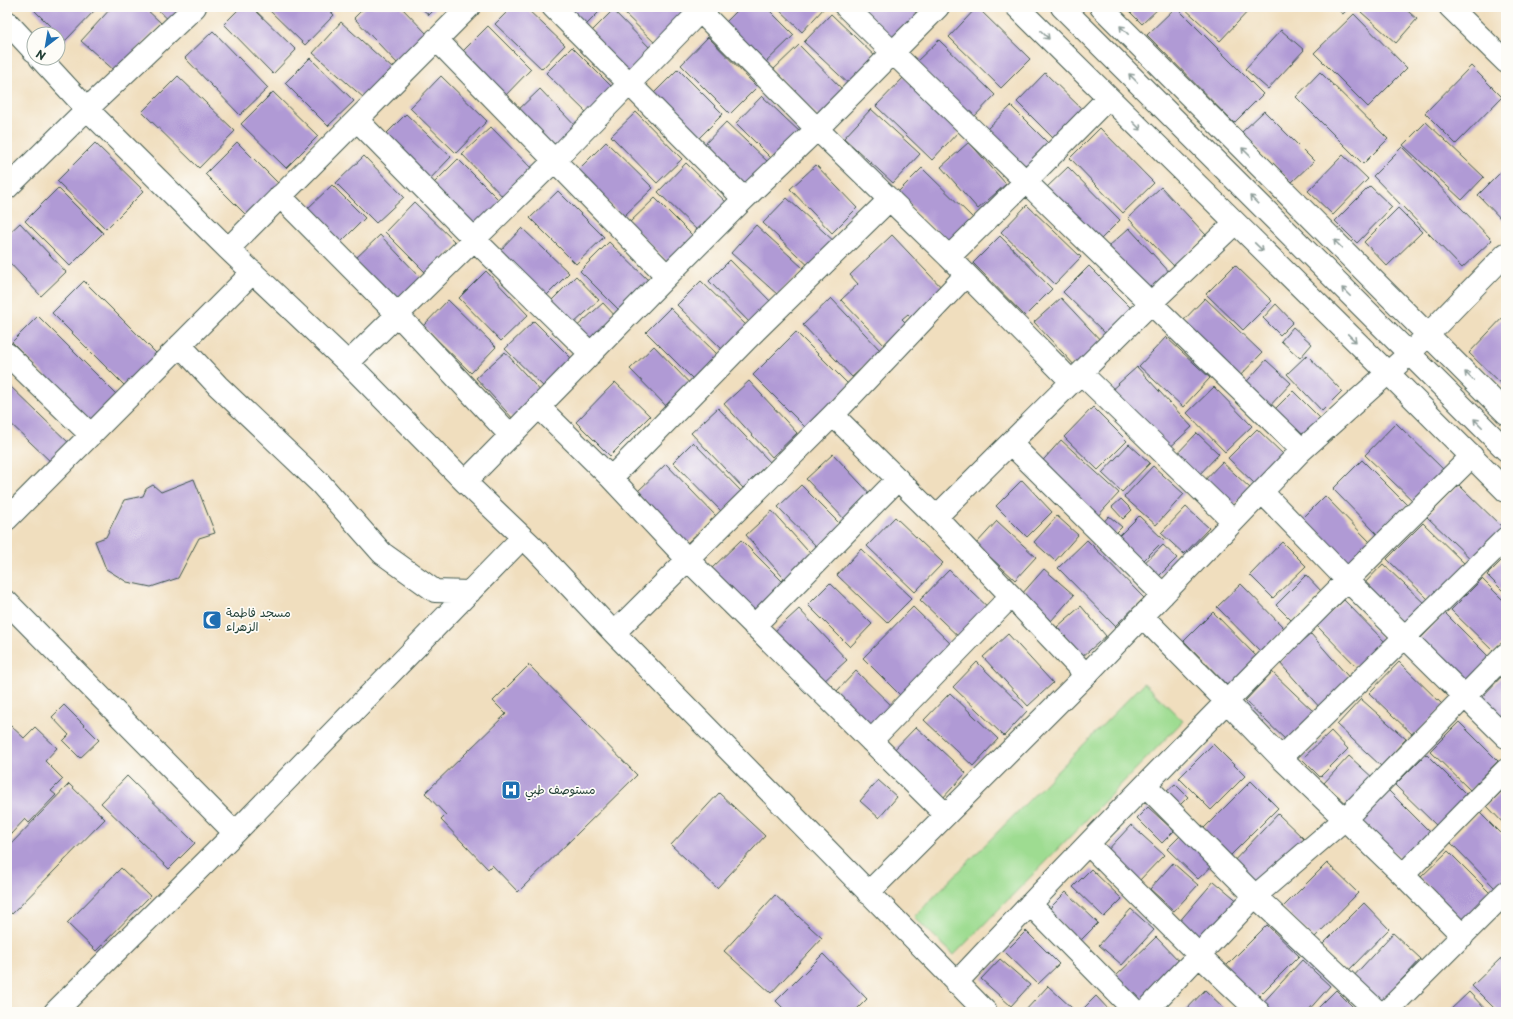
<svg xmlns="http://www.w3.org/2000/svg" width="1513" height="1019" font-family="'Playpen Sans','Playpen Sans Arabic',sans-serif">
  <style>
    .green { fill: #9edc91; stroke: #5e8c62 }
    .building { fill: #b09ad5 }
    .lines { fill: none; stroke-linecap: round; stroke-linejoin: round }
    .minor-casing { stroke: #3e5549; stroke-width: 24 }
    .major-casing { stroke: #3e5549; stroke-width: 24 }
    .minor { stroke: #fff; stroke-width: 22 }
    .major { stroke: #fff; stroke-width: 22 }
    .oneway { stroke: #8f9e9a }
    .labels { text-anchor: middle; stroke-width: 3.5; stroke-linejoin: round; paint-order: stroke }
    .poi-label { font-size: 12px; fill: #1f3d34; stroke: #fdfcf7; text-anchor: start }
  </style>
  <rect width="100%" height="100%" fill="#fdfcf7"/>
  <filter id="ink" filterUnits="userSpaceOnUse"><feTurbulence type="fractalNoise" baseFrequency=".025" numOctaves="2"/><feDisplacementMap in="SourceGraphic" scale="8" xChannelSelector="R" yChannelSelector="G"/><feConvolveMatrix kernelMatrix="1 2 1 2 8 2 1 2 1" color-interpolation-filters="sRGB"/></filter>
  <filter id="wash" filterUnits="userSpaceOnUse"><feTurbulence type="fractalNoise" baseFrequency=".012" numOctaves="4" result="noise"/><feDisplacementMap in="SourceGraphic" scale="16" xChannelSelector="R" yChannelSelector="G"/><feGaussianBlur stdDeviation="0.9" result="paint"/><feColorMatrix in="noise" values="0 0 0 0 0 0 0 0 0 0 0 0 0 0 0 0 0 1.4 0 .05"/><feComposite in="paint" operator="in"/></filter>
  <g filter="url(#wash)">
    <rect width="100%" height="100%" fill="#f0debe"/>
    <path class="green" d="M 1144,683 L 1183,721 L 954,955 L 914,917 Z"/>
    <g id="blocks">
      <path class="building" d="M 35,7 L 98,7 L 65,41 L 33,9 Z
        M 112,7 L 144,7 L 161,23 L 116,72 L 81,41 Z
        M 155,7 L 191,7 L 174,25 Z
        M 241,7 L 252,7 L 296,50 L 273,74 L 224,24 Z
        M 266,7 L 326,7 L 334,15 L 305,45 Z
        M 365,7 L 401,7 L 428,35 L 398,64 L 354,18 Z
        M 420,7 L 437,7 L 429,15 Z
        M 512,7 L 525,7 L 565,45 L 542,69 L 495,24 Z
        M 559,7 L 604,7 L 581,30 Z
        M 618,7 L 679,7 L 690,18 L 660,48 Z
        M 741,7 L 766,7 L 794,35 L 763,65 L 723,25 Z
        M 776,7 L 825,7 L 802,32 Z
        M 858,7 L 911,7 L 922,19 L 895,46 Z
        M 977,7 L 1030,59 L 1001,88 L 949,37 Z
        M 1125,7 L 1160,7 L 1142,24 Z
        M 1176,7 L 1263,94 L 1234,123 L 1147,35 Z
        M 1183,7 L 1252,7 L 1220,41 Z
        M 1335,7 L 1349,7 L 1343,14 Z
        M 1366,7 L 1403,7 L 1417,19 L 1396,43 L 1361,12 Z
        M 613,10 L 654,52 L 628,77 L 587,36 Z
        M 831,14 L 879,60 L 853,88 L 804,42 Z
        M 1354,14 L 1407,68 L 1368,107 L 1314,53 Z
        M 341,22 L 392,68 L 364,98 L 313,53 Z
        M 488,26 L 531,69 L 502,99 L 458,56 Z
        M 1281,30 L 1304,50 L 1268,89 L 1245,69 Z
        M 213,31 L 268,88 L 240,115 L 185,58 Z
        M 708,37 L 757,87 L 730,114 L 681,65 Z
        M 939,40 L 995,95 L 972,119 L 915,63 Z
        M 799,45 L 847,94 L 821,119 L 773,70 Z
        M 572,47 L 616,91 L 590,116 L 546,73 Z
        M 310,58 L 354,101 L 328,126 L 285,83 Z
        M 1471,66 L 1502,97 L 1456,144 L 1425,113 Z
        M 678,69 L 723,114 L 695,142 L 650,97 Z
        M 1320,72 L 1388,139 L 1363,164 L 1296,97 Z
        M 1045,73 L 1086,113 L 1057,142 L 1017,102 Z
        M 178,76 L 235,131 L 199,168 L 142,112 Z
        M 441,76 L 487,121 L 456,153 L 410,108 Z
        M 904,77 L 959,131 L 932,160 L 876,106 Z
        M 540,89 L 580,131 L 555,154 L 515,113 Z
        M 273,92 L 318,136 L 286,168 L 241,124 Z
        M 762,96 L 802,134 L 775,162 L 736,123 Z
        M 1011,106 L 1053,148 L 1029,172 L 986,130 Z
        M 871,109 L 920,154 L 893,183 L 844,138 Z
        M 1264,111 L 1314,161 L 1292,182 L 1242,132 Z
        M 636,112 L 682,159 L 657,183 L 611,136 Z
        M 406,114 L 451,157 L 427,182 L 382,138 Z
        M 726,122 L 770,164 L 746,189 L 702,147 Z
        M 1426,122 L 1484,177 L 1462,200 L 1403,145 Z
        M 491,127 L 534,171 L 505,199 L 462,154 Z
        M 1100,128 L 1154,183 L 1123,213 L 1070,158 Z
        M 237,142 L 281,186 L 249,218 L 205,174 Z
        M 606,142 L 653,188 L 623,217 L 577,171 Z
        M 969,142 L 1006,184 L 978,209 L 941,167 Z
        M 95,143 L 144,191 L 106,229 L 57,181 Z
        M 1402,147 L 1492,240 L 1462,268 L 1373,176 Z
        M 1343,155 L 1368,179 L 1333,215 L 1308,191 Z
        M 364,156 L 404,197 L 376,223 L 336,183 Z
        M 458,159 L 502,203 L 473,232 L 429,188 Z
        M 686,163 L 731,207 L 703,236 L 658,192 Z
        M 816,165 L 857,208 L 832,233 L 790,189 Z
        M 1068,167 L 1120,220 L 1098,242 L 1045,189 Z
        M 1506,167 L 1506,221 L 1505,223 L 1478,195 Z
        M 922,168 L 975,220 L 950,244 L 898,192 Z
        M 332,185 L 365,218 L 339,244 L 306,210 Z
        M 1370,186 L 1392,207 L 1357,243 L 1335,221 Z
        M 1161,187 L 1206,235 L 1174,266 L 1128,218 Z
        M 58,188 L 103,233 L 70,266 L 25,221 Z
        M 558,191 L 604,237 L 576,264 L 530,218 Z
        M 655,198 L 697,240 L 671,265 L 629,223 Z
        M 787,198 L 837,244 L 813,270 L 763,223 Z
        M 414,202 L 457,244 L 428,275 L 385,232 Z
        M 1027,205 L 1081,257 L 1055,284 L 1001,232 Z
        M 1398,208 L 1422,232 L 1387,266 L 1364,242 Z
        M 20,223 L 66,272 L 41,296 L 7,260 L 7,235 Z
        M 756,225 L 803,268 L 778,295 L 731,253 Z
        M 522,228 L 569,273 L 544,298 L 498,253 Z
        M 1129,228 L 1173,276 L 1152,296 L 1108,247 Z
        M 380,235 L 422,279 L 396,305 L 353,261 Z
        M 892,235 L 944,290 L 913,319 L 908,314 L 902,319 L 908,325 L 885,346 L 841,300 L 858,284 L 850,275 Z
        M 1000,236 L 1052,289 L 1025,316 L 973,263 Z
        M 609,242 L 651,283 L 622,313 L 580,271 Z
        M 730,260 L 774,305 L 753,326 L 709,281 Z
        M 1235,265 L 1272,301 L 1243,330 L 1206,294 Z
        M 1089,266 L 1134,311 L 1109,337 L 1063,292 Z
        M 486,271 L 528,315 L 501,341 L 459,298 Z
        M 576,276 L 599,300 L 571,326 L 549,303 Z
        M 84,281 L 161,358 L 129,390 L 52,313 Z
        M 701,281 L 748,327 L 724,351 L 677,305 Z
        M 831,298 L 881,351 L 852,377 L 803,325 Z
        M 1061,298 L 1103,343 L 1077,368 L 1034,322 Z
        M 1205,298 L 1262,353 L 1236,380 L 1179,325 Z
        M 448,300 L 496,347 L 471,373 L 423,326 Z
        M 603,303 L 619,320 L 589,347 L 573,330 Z
        M 1276,304 L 1293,322 L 1280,335 L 1263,318 Z
        M 670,308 L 720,357 L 696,382 L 646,332 Z
        M 1506,314 L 1506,389 L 1469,353 Z
        M 38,316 L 121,399 L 94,425 L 12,342 Z
        M 534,321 L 575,362 L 547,390 L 505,349 Z
        M 1293,327 L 1312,344 L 1300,358 L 1281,341 Z
        M 796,332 L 850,386 L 807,429 L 753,375 Z
        M 1166,337 L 1210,378 L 1183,407 L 1139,366 Z
        M 654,346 L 696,390 L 672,412 L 630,369 Z
        M 505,352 L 544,395 L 515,421 L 476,378 Z
        M 1307,355 L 1342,391 L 1322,411 L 1287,374 Z
        M 1266,360 L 1291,383 L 1267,409 L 1242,387 Z
        M 1137,367 L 1192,427 L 1165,452 L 1109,392 Z
        M 749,381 L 797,433 L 772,457 L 724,404 Z
        M 615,382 L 650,416 L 610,456 L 576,422 Z
        M 7,383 L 71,445 L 53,464 L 7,420 Z
        M 1214,387 L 1252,426 L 1225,452 L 1187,413 Z
        M 1293,391 L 1320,418 L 1297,441 L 1270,414 Z
        M 1093,407 L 1127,441 L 1098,470 L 1064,437 Z
        M 718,408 L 770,462 L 743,488 L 691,433 Z
        M 1396,423 L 1446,472 L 1415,503 L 1365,455 Z
        M 1257,429 L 1284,455 L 1255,484 L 1228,458 Z
        M 1197,433 L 1219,454 L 1195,479 L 1173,458 Z
        M 1061,440 L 1119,493 L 1094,520 L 1037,467 Z
        M 693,442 L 743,493 L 723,513 L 673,462 Z
        M 1129,444 L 1150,463 L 1122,492 L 1102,473 Z
        M 833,454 L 874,498 L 848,523 L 806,479 Z
        M 1362,460 L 1407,505 L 1378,535 L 1333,489 Z
        M 1222,462 L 1250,488 L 1228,511 L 1200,485 Z
        M 666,464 L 716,516 L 686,544 L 636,493 Z
        M 1153,466 L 1184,494 L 1156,525 L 1124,497 Z
        M 194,479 L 215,533 L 199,538 L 178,578 L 151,587 L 127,582 L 106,569 L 95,541 L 106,537 L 124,500 L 143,496 L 146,489 L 153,485 L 161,492 Z
        M 1022,480 L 1052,512 L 1027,537 L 996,506 Z
        M 801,485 L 843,527 L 819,549 L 778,507 Z
        M 1459,485 L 1506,531 L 1475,563 L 1427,517 Z
        M 1325,496 L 1371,543 L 1345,569 L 1298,523 Z
        M 1121,499 L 1132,510 L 1123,519 L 1112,507 Z
        M 1186,507 L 1209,528 L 1184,554 L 1161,533 Z
        M 772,511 L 816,560 L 789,584 L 746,535 Z
        M 1057,516 L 1078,535 L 1055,561 L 1034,542 Z
        M 1109,516 L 1122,527 L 1111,538 L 1099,527 Z
        M 1139,516 L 1164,540 L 1141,563 L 1116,539 Z
        M 895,517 L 943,563 L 915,592 L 867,546 Z
        M 997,521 L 1036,557 L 1015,580 L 976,544 Z
        M 1423,523 L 1467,566 L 1431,602 L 1387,559 Z
        M 741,540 L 788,587 L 758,616 L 711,569 Z
        M 1087,540 L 1144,598 L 1115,626 L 1058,568 Z
        M 1282,542 L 1306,566 L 1273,598 L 1250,575 Z
        M 1163,545 L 1177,558 L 1153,582 L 1139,568 Z
        M 861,549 L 912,598 L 887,623 L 837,575 Z
        M 1506,556 L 1506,594 L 1487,575 Z
        M 1383,564 L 1427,606 L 1406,628 L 1362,586 Z
        M 1044,569 L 1074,595 L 1051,621 L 1021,595 Z
        M 949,570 L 992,611 L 963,641 L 920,600 Z
        M 1306,575 L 1322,592 L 1292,621 L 1276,605 Z
        M 1482,579 L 1506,603 L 1506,640 L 1494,652 L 1451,610 Z
        M 830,583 L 872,624 L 850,647 L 808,605 Z
        M 1241,584 L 1285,629 L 1261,652 L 1217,607 Z
        M 1344,600 L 1389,646 L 1362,672 L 1317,626 Z
        M 1081,606 L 1106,636 L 1082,657 L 1057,627 Z
        M 913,607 L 953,646 L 902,697 L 863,658 Z
        M 799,609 L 847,660 L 822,683 L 774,632 Z
        M 1213,612 L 1259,659 L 1230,688 L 1184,641 Z
        M 1445,613 L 1491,659 L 1465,686 L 1419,640 Z
        M 1008,634 L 1053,683 L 1028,706 L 983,657 Z
        M 1311,634 L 1352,681 L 1321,709 L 1279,662 Z
        M 977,662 L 1027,711 L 1004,736 L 953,687 Z
        M 1399,662 L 1444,706 L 1414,736 L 1369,693 Z
        M 529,665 L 637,775 L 518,892 L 492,865 L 488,869 L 441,820 L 446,815 L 425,793 L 506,714 L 493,701 Z
        M 856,671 L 896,710 L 876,731 L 835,693 Z
        M 1272,672 L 1315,713 L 1287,741 L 1245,701 Z
        M 1504,674 L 1506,676 L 1506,731 L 1476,703 Z
        M 950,693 L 998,739 L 973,766 L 924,720 Z
        M 1361,699 L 1406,739 L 1381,766 L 1337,725 Z
        M 64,705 L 99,740 L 80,758 L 63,741 L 69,735 L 52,717 Z
        M 1459,722 L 1498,761 L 1470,790 L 1430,751 Z
        M 11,726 L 24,738 L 35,727 L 57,748 L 45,761 L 63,779 L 51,791 L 56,795 L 29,823 L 25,819 L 11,834 L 7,830 L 7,730 Z
        M 916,727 L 966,773 L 941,800 L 891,753 Z
        M 1331,731 L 1348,749 L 1320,777 L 1302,759 Z
        M 1213,744 L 1245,776 L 1211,810 L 1179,778 Z
        M 1426,754 L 1469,797 L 1439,828 L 1395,785 Z
        M 1349,756 L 1374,779 L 1349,806 L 1324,783 Z
        M 127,776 L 195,843 L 169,869 L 101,803 Z
        M 878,780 L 897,797 L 879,818 L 860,801 Z
        M 1251,781 L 1278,808 L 1230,856 L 1203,829 Z
        M 69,784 L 105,819 L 12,914 L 7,909 L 7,848 Z
        M 1175,784 L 1188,797 L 1178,807 L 1165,793 Z
        M 1506,787 L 1506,826 L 1487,806 Z
        M 1388,790 L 1431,833 L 1403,861 L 1359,818 Z
        M 719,793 L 765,836 L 717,888 L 671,845 Z
        M 1148,807 L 1174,831 L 1162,843 L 1137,818 Z
        M 1480,813 L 1506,839 L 1506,879 L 1496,889 L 1450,842 Z
        M 1278,814 L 1304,839 L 1257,888 L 1231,864 Z
        M 1131,825 L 1164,855 L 1137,883 L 1105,853 Z
        M 1183,833 L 1214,864 L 1198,879 L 1167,849 Z
        M 1448,851 L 1491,894 L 1463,921 L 1420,878 Z
        M 1173,863 L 1198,885 L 1174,911 L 1150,889 Z
        M 1327,863 L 1358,893 L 1314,938 L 1283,907 Z
        M 121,868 L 150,896 L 96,951 L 67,923 Z
        M 1091,869 L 1122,899 L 1104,917 L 1073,887 Z
        M 1214,881 L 1240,903 L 1204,945 L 1178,923 Z
        M 1066,892 L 1098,923 L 1079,942 L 1047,911 Z
        M 775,895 L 822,938 L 771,993 L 724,951 Z
        M 1364,903 L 1389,929 L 1348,971 L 1322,945 Z
        M 1131,909 L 1154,930 L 1122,965 L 1099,945 Z
        M 1267,925 L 1299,956 L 1253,1002 L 1221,971 Z
        M 1026,931 L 1059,964 L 1038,984 L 1005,952 Z
        M 1393,933 L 1421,959 L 1379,1004 L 1352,978 Z
        M 1156,937 L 1183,965 L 1140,1007 L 1113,979 Z
        M 823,954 L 867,999 L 854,1012 L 787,1012 L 776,1001 Z
        M 1501,958 L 1506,964 L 1506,1012 L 1498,1012 L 1472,986 Z
        M 1000,959 L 1030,985 L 1011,1006 L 981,979 Z
        M 1302,960 L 1330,986 L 1307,1012 L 1267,1012 L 1260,1006 Z
        M 1048,986 L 1072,1008 L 1068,1012 L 1024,1012 Z
        M 1205,990 L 1228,1012 L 1184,1012 Z
        M 1336,990 L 1358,1012 L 1314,1012 Z
        M 1469,992 L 1488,1012 L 1448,1012 Z
        M 1096,996 L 1111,1012 L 1080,1012 Z"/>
    </g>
  </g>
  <g filter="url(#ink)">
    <use href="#blocks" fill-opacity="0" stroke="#3e5549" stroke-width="1"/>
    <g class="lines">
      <g class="minor-casing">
        <path id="minor" d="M 553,7 L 744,199
          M 696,7 L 817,129 L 949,257 L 1072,382
          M 846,7 L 1302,450
          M 1101,7 L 1506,413
          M 1450,7 L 1506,62
          M 7,22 L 34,51
          M 436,39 L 667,276
          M 40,58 L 87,109 L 228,249 L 348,363 L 465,482 L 535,549 L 614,633 L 986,1012
          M 357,120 L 475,240 L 591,354
          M 7,188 L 87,109 L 195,7
          M 280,196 L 398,315 L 511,436
          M 228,249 L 469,7
          M 949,257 L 1026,181 L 1108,98
          M 180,345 L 218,386 L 320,483 L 382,553 L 435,591 L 470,592
          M 7,354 L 91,435
          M 348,363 L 554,161 L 704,7
          M 1081,373 L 1233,521
          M 539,407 L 611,478 L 688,560 L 946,815
          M 833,415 L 936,517 L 1086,675
          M 1011,444 L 1163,595
          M 611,478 L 746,340 L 890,199
          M 465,482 L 667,276 L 744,199 L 817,129 L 938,7
          M 1262,492 L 1347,580 L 1506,737
          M 936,517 L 1151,303 L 1235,223
          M 7,519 L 253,272
          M 7,602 L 235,833
          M 1142,616 L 1226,701 L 1281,758 L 1403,875 L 1463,936
          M 754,626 L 898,479
          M 614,633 L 833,415 L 966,275
          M 871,741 L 1011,596
          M 1281,758 L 1506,538
          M 1145,785 L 1255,896 L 1378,1012
          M 1088,844 L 1199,955 L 1259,1012
          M 1403,875 L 1506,770
          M 868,893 L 1086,675 L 1302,450 L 1409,354 L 1506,254
          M 1030,904 L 1136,1012
          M 956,983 C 1124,803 1297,629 1472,456
          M 55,1012 L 235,833 L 522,538
          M 1145,1012 L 1255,896 L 1345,819 L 1506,654
          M 1386,1012 L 1506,892"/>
      </g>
      <g class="major-casing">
        <path id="major" d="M 1017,7 L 1388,373 L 1506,491
          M 1062,7 L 1506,450"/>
      </g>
      <use href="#minor" class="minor"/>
      <use href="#major" class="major"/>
    </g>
    <defs><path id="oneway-shaft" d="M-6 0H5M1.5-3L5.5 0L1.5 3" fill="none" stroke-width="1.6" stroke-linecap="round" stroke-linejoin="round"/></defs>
    <g class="oneway">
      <use href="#oneway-shaft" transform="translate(1124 30) rotate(-135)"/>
      <use href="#oneway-shaft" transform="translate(1045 35) rotate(45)"/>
      <use href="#oneway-shaft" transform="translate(1133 78) rotate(-135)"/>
      <use href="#oneway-shaft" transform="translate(1137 126) rotate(45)"/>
      <use href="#oneway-shaft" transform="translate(1246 152) rotate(-135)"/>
      <use href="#oneway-shaft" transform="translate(1254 200) rotate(-135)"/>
      <use href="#oneway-shaft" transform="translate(1338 244) rotate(-135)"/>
      <use href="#oneway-shaft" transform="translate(1259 247) rotate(44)"/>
      <use href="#oneway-shaft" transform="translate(1346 292) rotate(-135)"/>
      <use href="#oneway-shaft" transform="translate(1352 338) rotate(44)"/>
      <use href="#oneway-shaft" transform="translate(1469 376) rotate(-135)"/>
      <use href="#oneway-shaft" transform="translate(1478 423) rotate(-135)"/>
    </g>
  </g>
  <defs>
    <g id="mosque-square" transform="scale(1)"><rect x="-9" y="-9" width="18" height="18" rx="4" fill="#1f6fb2" stroke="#fdfcf7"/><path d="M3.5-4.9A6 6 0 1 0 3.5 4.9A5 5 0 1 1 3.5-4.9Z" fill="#fff"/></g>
    <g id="hospital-square" transform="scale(1)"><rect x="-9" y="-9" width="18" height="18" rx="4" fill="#1f6fb2" stroke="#fdfcf7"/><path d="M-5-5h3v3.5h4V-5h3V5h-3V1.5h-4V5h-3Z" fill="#fff"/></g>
  </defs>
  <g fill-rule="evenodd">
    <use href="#mosque-square" x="212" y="620"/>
    <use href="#hospital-square" x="511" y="790"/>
  </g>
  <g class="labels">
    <g class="poi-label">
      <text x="226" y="617">مسجد فاطمة<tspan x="226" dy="14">الزهراء</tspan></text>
      <text x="525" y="794">مستوصف طبي</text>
    </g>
  </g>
  <rect width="1513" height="1019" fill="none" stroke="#fdfcf7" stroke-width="24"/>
  <g transform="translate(46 46) rotate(211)"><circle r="19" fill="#fdfcf7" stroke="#a4b0a9"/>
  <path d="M0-3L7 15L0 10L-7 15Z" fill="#1f6fb2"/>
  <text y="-6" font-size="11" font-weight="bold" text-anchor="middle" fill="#1f3d34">N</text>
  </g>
</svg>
